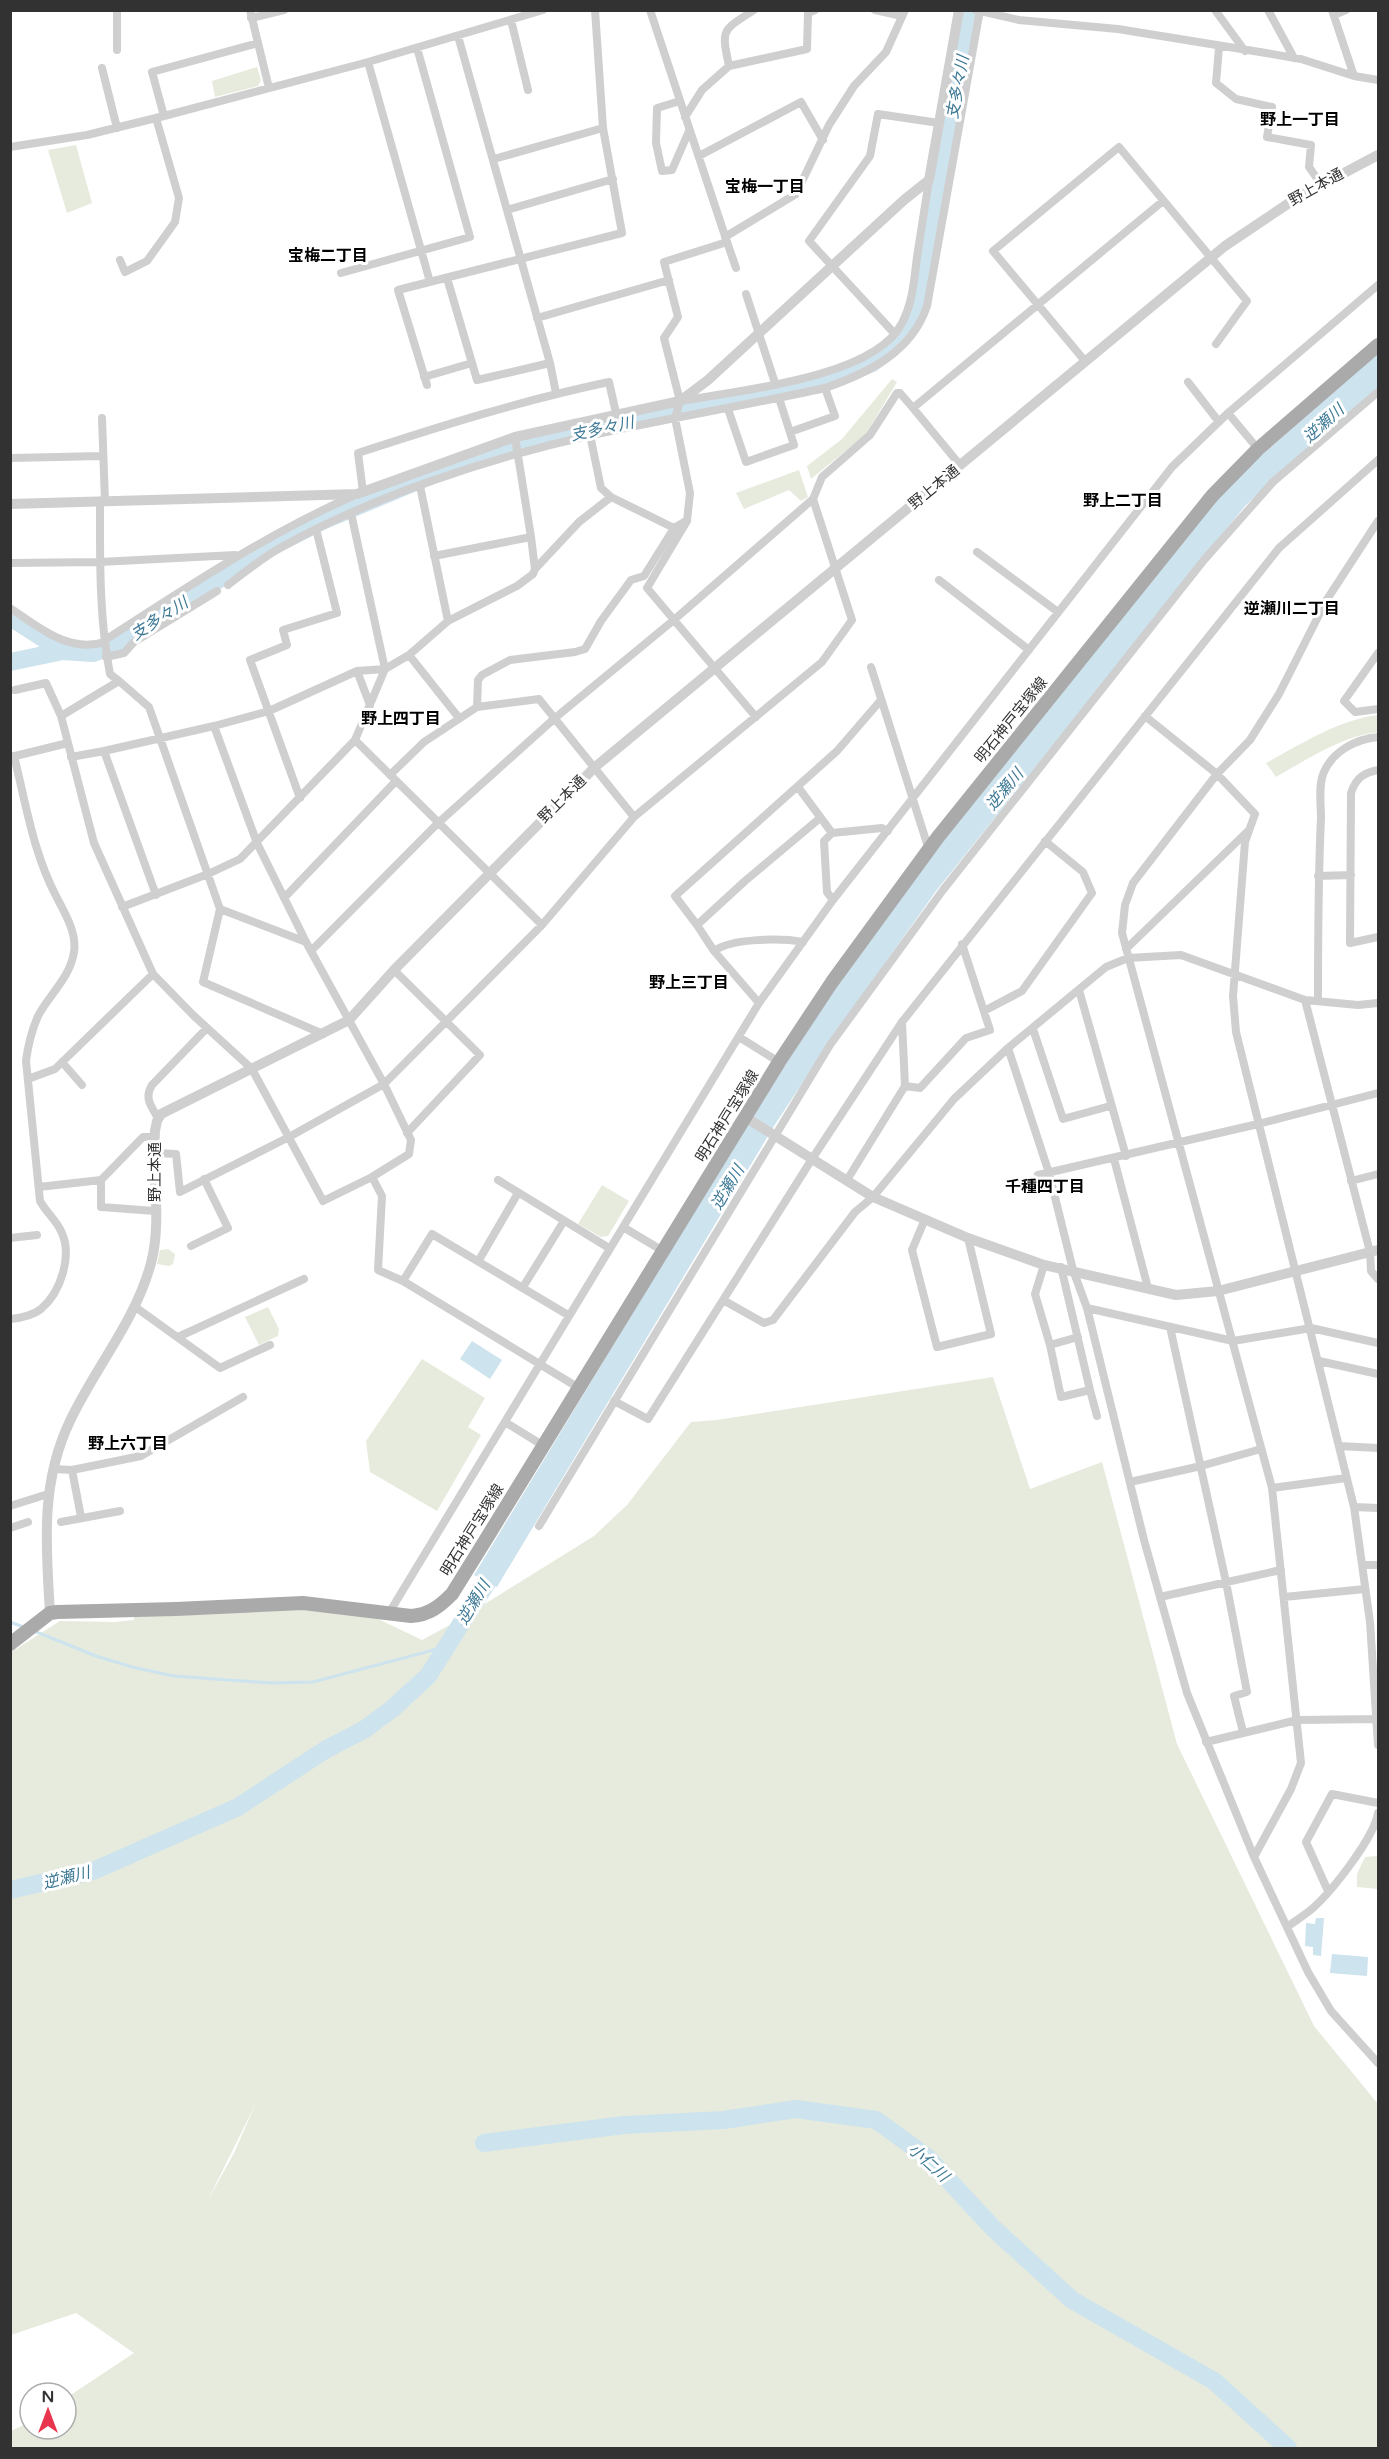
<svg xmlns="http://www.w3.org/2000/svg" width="1389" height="2459" font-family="'Varela Round','Noto Sans JP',sans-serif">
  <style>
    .green { fill: #e6ebdd; fill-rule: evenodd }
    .water { fill: #cde3ee }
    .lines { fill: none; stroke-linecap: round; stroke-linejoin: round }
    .stream { stroke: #cde3ee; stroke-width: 3 }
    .river { stroke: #cde3ee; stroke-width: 18 }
    .minor { stroke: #cfcfcf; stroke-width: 8 }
    .tertiary { stroke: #cfcfcf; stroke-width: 10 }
    .primary { stroke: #aaa; stroke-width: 14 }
    .labels { text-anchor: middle; stroke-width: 6; stroke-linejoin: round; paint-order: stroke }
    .street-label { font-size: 15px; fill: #323232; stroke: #fff }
    .water-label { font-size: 16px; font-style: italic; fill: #3d7996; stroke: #fff }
    .neighbourhood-label { font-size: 16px; font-weight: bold; fill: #000; stroke: #fff }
  </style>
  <rect width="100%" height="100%" fill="#fff"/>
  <path class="green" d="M 257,67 L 261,80 L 258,86 L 215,97 L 212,81 Z
    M 76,145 L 92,203 L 67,213 L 48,150 Z
    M 892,379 L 897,382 L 866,434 L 811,479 L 807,466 L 842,439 Z
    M 799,470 L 808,497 L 801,501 L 789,490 L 744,509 L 736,493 Z
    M 1378,715 L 1378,732 C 1342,736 1308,759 1276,777 L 1266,763 C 1301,744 1338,720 1378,715 Z
    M 602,1185 L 629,1201 L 608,1236 L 601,1237 L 578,1224 Z
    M 168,1249 L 175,1254 L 173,1264 L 169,1266 L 157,1264 L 160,1250 Z
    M 268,1307 L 279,1329 L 278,1336 L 259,1345 L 245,1317 Z
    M 422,1359 L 485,1398 L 468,1427 L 481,1435 L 437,1511 L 370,1472 L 366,1441 Z
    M 993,1377 L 1030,1489 L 1102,1462 L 1177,1744 L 1314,2026 L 1378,2104 L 1378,2448 L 11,2448 L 11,2431 L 30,2422 L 30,2429 L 66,2429 L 66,2398 L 134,2353 L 76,2313 L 11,2335 L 11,1649 L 16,1649 L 60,1621 L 115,1622 L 134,1620 L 134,1615 L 282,1608 L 372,1616 L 422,1640 L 459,1620 L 594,1536 L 627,1505 L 691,1422 L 717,1420 ZM 256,2103 L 234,2153 L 207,2202 Z
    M 1378,1856 L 1378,1889 L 1357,1887 L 1357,1874 L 1365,1857 Z"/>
  <path class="water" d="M 1378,352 L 1378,388 L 1286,467 L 1245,506 L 936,891 L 830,1041 L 774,1126 L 497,1587 L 474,1575 L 754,1113 L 857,954 L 932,855 L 1227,486 Z
    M 472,1341 L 502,1360 L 490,1379 L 460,1359 Z
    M 1316,1918 L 1324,1918 L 1321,1956 L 1313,1955 L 1313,1947 L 1305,1946 L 1306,1923 L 1315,1924 Z
    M 1332,1954 L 1368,1957 L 1367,1976 L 1330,1973 Z"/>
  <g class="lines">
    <path class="stream" d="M 10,1622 L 26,1628
      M 34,1631 L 96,1656 L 132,1667 L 174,1676 L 271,1683 L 313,1682 L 445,1647"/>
    <path class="river" d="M 10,617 L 63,651 L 93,653 L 121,643 L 261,552 L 322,521 L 432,475 L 529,443 L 788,389 L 847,374 L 872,363 L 892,348 L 910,327 L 920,296 L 950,113 L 971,10
      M 10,662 L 63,651
      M 10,1890 L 93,1871 L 238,1807 L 325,1750 L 365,1729 L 392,1709 L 428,1676 L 500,1562
      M 484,2143 L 624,2125 L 724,2120 L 796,2109 L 876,2120 L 927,2157 L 993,2228 L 1072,2300 L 1214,2381 L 1288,2448"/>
    <path class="minor" d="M 250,10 L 269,88
      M 650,10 L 727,242 L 664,262 L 678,317 L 664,338 L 680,401 L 675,418 L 690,493 L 687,521 L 647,588 L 756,717
      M 875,10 L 902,16
      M 976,10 L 1019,20 L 1118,29 L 1266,53 L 1301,59 L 1354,76 L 1378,80
      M 1215,10 L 1245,51
      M 1268,10 L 1294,58
      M 1332,10 L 1354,76
      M 1334,15 L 1346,10
      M 251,18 L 284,10
      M 511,20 L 528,90
      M 458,36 L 550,363 L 556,393
      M 1219,47 L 1216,83 L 1236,99 L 1272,107 L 1267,137 L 1311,145 L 1309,167 L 1321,184
      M 117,50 L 117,10
      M 368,62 L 430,282
      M 729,66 C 721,28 722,31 754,10
      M 102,68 L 117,128
      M 680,101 L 657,108 L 656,143 L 662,171 L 672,170 L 689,131
      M 164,116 L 152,72 L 258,43
      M 685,117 L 702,90 L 729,66 L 807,49 L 808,13 L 815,10
      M 10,147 L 87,135 L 164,116 L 368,62 L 543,10
      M 699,156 L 801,102 L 823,140
      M 494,159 L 603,128
      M 507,210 L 613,179
      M 725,237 L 796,194 L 829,125 L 854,86 L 886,52 L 905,10
      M 727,242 L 736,268
      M 120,260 L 125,272 L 147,261 L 175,222 L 179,198 L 156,118
      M 341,273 L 470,237 L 417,48
      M 447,278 L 477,380 L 550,363
      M 746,294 L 775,383
      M 537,318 L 669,280
      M 894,333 L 809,241 L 870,156 L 878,114 L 939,123
      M 1085,361 L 993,251 L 1119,147 L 1247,301 L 1216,344
      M 424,377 L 472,363
      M 1188,382 L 1219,422
      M 427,385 L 398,290 L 622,233 L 603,128 L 595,10
      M 680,401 C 736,391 875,378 902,323 C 913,302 914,280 917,257 C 921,231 925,206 929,180
      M 913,408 L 960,465
      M 728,409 L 746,462 L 794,445 L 779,398
      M 1228,413 L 1258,449
      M 102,418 L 105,502
      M 790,432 L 835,416 L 825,388
      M 590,435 L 601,488 L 611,497 L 674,528
      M 10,458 L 103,456
      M 420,486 L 448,621
      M 363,492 L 358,453 C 441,426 523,400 609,382 L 616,413
      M 100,502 C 100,559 99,618 110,674 L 119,681 L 61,716 L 94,843 L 153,974 L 193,1015 L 252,1069 L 323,1201 L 372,1177
      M 977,552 L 1058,612
      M 434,556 L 531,537
      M 10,563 L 100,562 L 235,555
      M 535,569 L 579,522 L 611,497
      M 939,580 L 1029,650
      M 228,585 C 245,572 262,558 280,548 C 373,496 489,458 592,435 C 670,418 748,405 825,388 C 868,373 912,352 927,306 L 980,10
      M 10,608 C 40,628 68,653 105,642
      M 105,640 C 186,588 265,535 353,496
      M 1378,653 L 1344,701 L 1355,712 L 1378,709
      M 409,655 L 459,718
      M 106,657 L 124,653 L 134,642 L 217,591
      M 871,667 L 929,850
      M 357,671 L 370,705
      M 119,681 L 149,707 L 220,909 L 306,942
      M 15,690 L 46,683 L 61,716
      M 477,707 L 478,680 L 482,675 L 510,660 L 575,652 L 585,649 L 601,621 L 631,580 L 644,576 L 674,528 L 686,521
      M 1145,716 L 1217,774 L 1255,814 L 1245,842 L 1233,996 L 1236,1032 L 1354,1507 L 1370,1622 L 1378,1745
      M 214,726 L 257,843 L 306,942 L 384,1084 L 411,1140 L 409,1154 L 372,1177 L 382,1196 L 378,1270 L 403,1281 L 579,1388
      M 355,740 L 542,925
      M 11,757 L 68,743
      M 71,757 L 104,751
      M 1378,770 C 1363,773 1356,778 1351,793 L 1350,943 L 1378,937
      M 390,775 L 424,742 L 477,707 L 539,699 L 634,817
      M 798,787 L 832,833
      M 300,798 L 250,660 L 287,645 L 283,630 L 337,613 L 316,529
      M 1318,876 L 1351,875
      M 156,895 L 104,751 L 214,726 L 269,711 L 357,671 L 385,669 L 351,513
      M 284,898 L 396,781
      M 833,900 L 827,892 L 824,841 L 832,833 L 882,828 L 888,831
      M 122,907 L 208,874 L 240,859 L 355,740 L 385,669 L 409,655 L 448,621 L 517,586 L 533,574 L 535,569 L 531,537 L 515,437
      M 220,909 L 203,982 L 323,1034
      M 697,925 L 745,881 L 820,818
      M 1126,949 L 1249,830
      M 311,951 L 437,824 L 555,718 L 675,619 L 813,499 L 822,477 L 870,435 L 897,393 L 900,393 L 913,408 L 1163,201
      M 714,951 C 732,938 781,938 803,942
      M 394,970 L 480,1055 L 407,1133
      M 1079,990 L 1126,1156
      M 1305,1000 L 1370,1252 L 1371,1271 L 1378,1279
      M 1318,1001 C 1318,940 1318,879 1321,818 C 1321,805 1318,784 1324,772 C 1333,751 1356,739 1378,737
      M 759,1003 L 714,951 L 697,925 L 675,896 L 837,751 L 881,700
      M 984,1011 L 1022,991 L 1092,893 L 1083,872 L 1045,841
      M 902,1022 L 905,1086
      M 1033,1029 L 1063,1119 L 1110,1106
      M 739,1037 L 779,1062
      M 1008,1048 L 1049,1173 L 1073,1270 L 1087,1308 L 1144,1540 L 1187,1693 L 1254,1857 L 1308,1972 L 1331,2011 L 1378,2063
      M 62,1062 L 82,1085
      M 28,1079 L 55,1069 L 153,974
      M 158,1118 C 151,1106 144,1098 152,1085 L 207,1028
      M 155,1153 L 176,1154 L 180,1192 L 289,1137 L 384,1084 L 542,925 L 634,817 L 822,662 L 852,620 L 813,499
      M 1114,1159 L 1148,1288
      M 1038,1175 L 1258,1124 L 1378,1093
      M 101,1180 L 101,1207 L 155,1211
      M 498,1180 L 609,1248
      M 847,1180 L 905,1086 L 920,1088 L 966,1038 L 990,1030 L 962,944
      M 1351,1181 L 1378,1174
      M 39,1187 L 101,1180 L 143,1137 L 155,1137
      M 925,1219 L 912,1250 L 937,1347 L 991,1334 L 968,1238
      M 623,1227 L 663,1251
      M 10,1238 L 37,1235
      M 191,1246 L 228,1228 L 204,1179
      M 479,1260 L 518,1193
      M 1044,1265 L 1035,1294 L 1050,1345 L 1078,1337
      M 403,1281 L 432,1234 L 568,1315
      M 523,1287 L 564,1221
      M 723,1300 L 764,1323 L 773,1320 L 855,1212 L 873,1197 L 954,1099 L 1008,1048 L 1106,967 L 1128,958 L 1181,955 L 1305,1000 L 1358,1005 L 1378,1003
      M 134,1306 L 220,1368 L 270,1345
      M 1087,1308 L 1233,1341 L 1311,1328 L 1378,1343
      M 10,1319 C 21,1318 32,1316 41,1309 C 61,1292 73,1255 61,1231 C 56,1220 46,1212 40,1201 L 26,1061 C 28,1045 32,1030 38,1016 C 49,995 70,978 74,952 C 77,933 65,913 56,896 C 33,852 26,804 14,756
      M 1170,1327 L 1226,1582 L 1247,1692 L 1234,1696 L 1243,1732
      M 178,1337 L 304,1279
      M 1050,1345 L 1061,1397 L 1090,1390 L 1061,1267
      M 1319,1361 L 1378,1374
      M 1090,1390 L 1097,1416
      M 614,1401 L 648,1419 L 812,1159 L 902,1022 L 1279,548 L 1378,460
      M 505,1422 L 544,1446
      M 1339,1446 L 1378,1448
      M 53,1469 L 72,1470 L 141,1456 L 243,1397
      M 72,1470 L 81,1517
      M 1130,1482 L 1201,1466 L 1261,1449
      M 1272,1488 L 1346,1478
      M 10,1506 L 48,1494
      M 1354,1507 L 1378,1508
      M 61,1522 L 120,1511
      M 539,1526 L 830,1045 L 943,890 L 1204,560 L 1273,482 L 1378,392
      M 10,1528 L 28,1522
      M 1362,1565 L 1378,1565
      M 1160,1597 L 1281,1570
      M 1284,1597 L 1365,1589
      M 389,1613 L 759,1003 L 833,900 L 1172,467 L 1228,413 L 1378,285
      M 1206,1742 L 1297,1720 L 1378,1719
      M 1254,1857 L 1291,1789 L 1301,1763 L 1272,1488 L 1122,933 L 1125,905 L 1133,883 L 1217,774 L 1250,740 L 1279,694 L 1326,601 L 1378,521
      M 1328,1891 L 1306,1842 L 1332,1794 L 1378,1803
      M 1287,1927 C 1295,1921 1305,1915 1313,1908 C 1332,1891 1374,1838 1378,1813"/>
    <path class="tertiary" d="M 10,504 L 357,494 L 515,437 L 680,401 L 708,380 L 904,200 L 929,180 L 959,10
      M 745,1117 L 873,1197 L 968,1238 L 1044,1265 L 1176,1295 L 1218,1291 L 1378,1250
      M 50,1613 C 46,1547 40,1483 70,1421 C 95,1368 136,1320 151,1263 C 162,1223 152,1173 155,1131 L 157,1121 L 161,1114 L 349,1020 L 394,970 L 595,767 L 1225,246 L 1295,199 L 1378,155"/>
    <path class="primary" d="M 10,1644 L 50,1613 L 57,1612 L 176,1609 L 303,1603 L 411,1616 C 429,1615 440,1606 452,1594 L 488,1536 L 779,1062 L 832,982 L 938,837 L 1212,496 L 1258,449 L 1378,345"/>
  </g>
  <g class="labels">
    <g class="street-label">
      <text transform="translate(1316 187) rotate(-29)" y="5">野上本通</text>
      <text transform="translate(934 487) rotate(-39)" y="5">野上本通</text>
      <text transform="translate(1011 720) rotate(-51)" y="5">明石神戸宝塚線</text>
      <text transform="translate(562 799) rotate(-45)" y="5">野上本通</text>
      <text transform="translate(727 1116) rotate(-58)" y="5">明石神戸宝塚線</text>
      <text transform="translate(155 1172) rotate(-90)" y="5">野上本通</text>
      <text transform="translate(472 1530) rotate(-58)" y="5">明石神戸宝塚線</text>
    </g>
    <g class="water-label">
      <text transform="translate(957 87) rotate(-80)" y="6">支多々川</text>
      <text transform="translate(1323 423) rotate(-42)" y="6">逆瀬川</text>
      <text transform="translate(602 428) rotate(-12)" y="6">支多々川</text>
      <text transform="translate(159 618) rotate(-33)" y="6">支多々川</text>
      <text transform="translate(1004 789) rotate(-50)" y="6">逆瀬川</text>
      <text transform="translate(727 1187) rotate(-59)" y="6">逆瀬川</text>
      <text transform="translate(473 1602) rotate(-59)" y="6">逆瀬川</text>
      <text transform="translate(66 1877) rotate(-14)" y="6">逆瀬川</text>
      <text transform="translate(929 2162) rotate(42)" y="6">小仁川</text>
    </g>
    <g class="neighbourhood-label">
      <text x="1300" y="125">野上一丁目</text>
      <text x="765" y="192">宝梅一丁目</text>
      <text x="328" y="261">宝梅二丁目</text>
      <text x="1123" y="506">野上二丁目</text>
      <text x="1292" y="614">逆瀬川二丁目</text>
      <text x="401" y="724">野上四丁目</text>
      <text x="689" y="988">野上三丁目</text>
      <text x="1045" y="1192">千種四丁目</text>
      <text x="128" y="1449">野上六丁目</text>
    </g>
  </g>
  <rect width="1389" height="2459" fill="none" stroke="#323232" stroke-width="24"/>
  <g transform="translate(48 2411)"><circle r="28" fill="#ffffff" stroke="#adadad" stroke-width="1.5"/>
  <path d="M0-4.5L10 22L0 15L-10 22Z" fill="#e8354d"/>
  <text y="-9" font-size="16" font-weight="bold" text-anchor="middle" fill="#323232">N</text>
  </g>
</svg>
